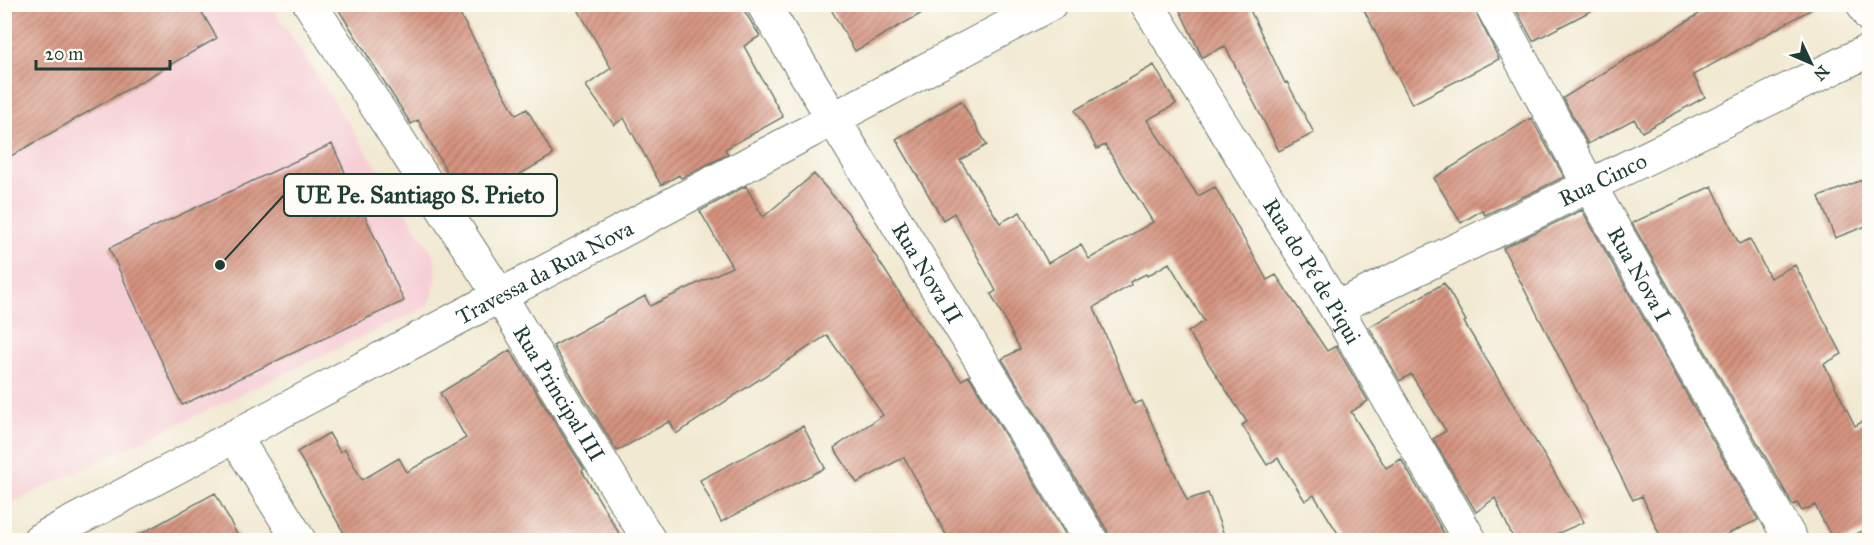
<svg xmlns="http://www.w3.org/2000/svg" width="1874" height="545" font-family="'IM FELL Great Primer',serif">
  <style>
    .built { fill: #f6cfd6 }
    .building { fill: url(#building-hatch) }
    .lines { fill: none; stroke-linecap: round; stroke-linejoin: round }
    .minor-casing { stroke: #69796b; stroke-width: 35 }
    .minor { stroke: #fff; stroke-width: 33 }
    .labels { text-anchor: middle; stroke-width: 6; stroke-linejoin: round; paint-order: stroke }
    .street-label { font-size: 22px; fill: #1f3d34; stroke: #fdfcf7 }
    .leader { fill: none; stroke: #1f3d34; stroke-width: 2 }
    .callout-dot { fill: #1f3d34; stroke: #fdfcf7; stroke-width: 2 }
    .callout { fill: #fdfcf7; stroke: #1f3d34; stroke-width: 2 }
    .callout-label { font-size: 24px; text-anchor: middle; font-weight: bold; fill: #1f3d34 }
  </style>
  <defs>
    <pattern id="building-hatch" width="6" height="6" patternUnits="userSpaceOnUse" patternTransform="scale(1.5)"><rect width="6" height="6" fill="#d5937f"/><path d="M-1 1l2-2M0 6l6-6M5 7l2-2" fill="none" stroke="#ac7969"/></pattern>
  </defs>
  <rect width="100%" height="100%" fill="#fdfcf7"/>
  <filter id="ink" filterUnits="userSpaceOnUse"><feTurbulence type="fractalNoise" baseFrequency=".0167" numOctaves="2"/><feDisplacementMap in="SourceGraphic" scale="12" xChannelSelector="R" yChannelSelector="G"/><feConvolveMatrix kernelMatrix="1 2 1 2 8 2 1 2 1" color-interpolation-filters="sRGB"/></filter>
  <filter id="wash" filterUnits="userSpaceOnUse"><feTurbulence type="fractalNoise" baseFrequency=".008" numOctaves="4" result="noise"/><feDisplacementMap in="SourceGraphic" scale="24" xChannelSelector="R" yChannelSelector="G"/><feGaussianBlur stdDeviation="1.35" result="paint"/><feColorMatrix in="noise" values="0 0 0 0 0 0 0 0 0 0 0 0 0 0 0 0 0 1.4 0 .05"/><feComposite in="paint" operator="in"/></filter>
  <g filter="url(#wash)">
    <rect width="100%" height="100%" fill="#f2e9d2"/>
    <path class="built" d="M 4,5 L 271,5 L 434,255 L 437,275 L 432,298 L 426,307 L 5,506 Z"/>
    <g id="blocks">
      <path class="building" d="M 4,4 L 197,4 L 217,38 L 4,160 Z
        M 335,4 L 454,4 L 516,115 L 527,109 L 553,155 L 466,206 L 418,120 L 411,124 Z
        M 575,4 L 740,4 L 760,36 L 744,46 L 783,117 L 725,149 L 728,154 L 681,178 L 679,175 L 661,185 L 624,118 L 614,125 L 586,86 L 611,68 Z
        M 828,4 L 938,4 L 855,51 Z
        M 1177,4 L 1247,4 L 1285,83 L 1287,82 L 1314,133 L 1279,151 L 1225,46 L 1202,57 Z
        M 1361,4 L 1472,4 L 1499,59 L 1412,104 Z
        M 1513,4 L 1604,4 L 1533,41 Z
        M 1715,4 L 1821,4 L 1693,75 L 1705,97 L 1642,132 L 1634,119 L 1588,144 L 1563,98 Z
        M 1154,65 L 1176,104 L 1147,120 L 1198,196 L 1215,187 L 1267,280 L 1276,275 L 1327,351 L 1336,346 L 1368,401 L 1351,412 L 1386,468 L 1401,459 L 1445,535 L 1438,540 L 1342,540 L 1314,495 L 1305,501 L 1278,458 L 1267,465 L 1242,425 L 1247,422 L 1188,332 L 1204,321 L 1169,263 L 1147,276 L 1146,274 L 1130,282 L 1131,285 L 1094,307 L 1134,404 L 1142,401 L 1187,500 L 1208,493 L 1226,540 L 1110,540 L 1107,530 L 1002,359 L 1020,349 L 991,294 L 996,291 L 954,213 L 943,220 L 896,139 L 961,101 L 987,145 L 960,160 L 1000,223 L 1020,212 L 1048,263 L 1081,245 L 1089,259 L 1153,222 L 1105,145 L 1097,149 L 1075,110 Z
        M 1531,118 L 1564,177 L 1485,215 L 1482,210 L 1461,223 L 1434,178 Z
        M 332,144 L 404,301 L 182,405 L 109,248 Z
        M 814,174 L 848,213 L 915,317 L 961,380 L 969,376 L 1069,540 L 949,540 L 904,457 L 857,483 L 834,448 L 883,415 L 827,335 L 676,434 L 670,421 L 617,451 L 553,346 L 645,296 L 650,306 L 732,267 L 700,211 L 746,186 L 763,217 Z
        M 1869,177 L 1869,225 L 1835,238 L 1819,197 Z
        M 1712,186 L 1739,244 L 1750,239 L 1770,278 L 1795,265 L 1842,354 L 1824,364 L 1855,426 L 1869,418 L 1869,528 L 1844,540 L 1833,540 L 1815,505 L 1802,511 L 1797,503 L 1793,505 L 1632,223 Z
        M 1582,210 L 1758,520 L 1714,540 L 1662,540 L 1642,496 L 1633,500 L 1503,248 Z
        M 1444,283 L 1466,321 L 1464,322 L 1584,522 L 1543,540 L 1514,540 L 1495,498 L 1476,512 L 1433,439 L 1446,431 L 1411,374 L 1400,381 L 1369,327 Z
        M 510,350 L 584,469 L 582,471 L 623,540 L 348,540 L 297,452 L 329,433 L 340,452 L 345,449 L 362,480 L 399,458 L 407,472 L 466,438 L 440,393 Z
        M 803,426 L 825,468 L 721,522 L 700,480 Z
        M 215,493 L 240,540 L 130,540 Z"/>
    </g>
  </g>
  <g filter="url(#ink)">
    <use href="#blocks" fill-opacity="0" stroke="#69796b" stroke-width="1.5"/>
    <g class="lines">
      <g class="minor-casing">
        <g id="minor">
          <path id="s1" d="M 310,4 L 500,296 L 649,540"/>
          <path id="s2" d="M 763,4 L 1091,540"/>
          <path id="s3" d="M 1147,4 L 1336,308 L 1470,540"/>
          <path id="s4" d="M 1491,4 L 1588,183 L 1791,540"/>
          <path d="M 1863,4 L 1870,16"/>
          <path id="s5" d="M 1336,308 L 1870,50"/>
          <path d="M 235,437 L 299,540"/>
          <path id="s6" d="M 39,540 L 1050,4"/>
        </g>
      </g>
      <use href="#minor" class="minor"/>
    </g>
  </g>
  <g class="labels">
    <g class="street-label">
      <text dy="8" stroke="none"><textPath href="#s5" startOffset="296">Rua Cinco</textPath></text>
      <text dy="8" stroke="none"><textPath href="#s3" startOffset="314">Rua do Pé de Piqui</textPath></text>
      <text dy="8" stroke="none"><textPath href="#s6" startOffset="572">Travessa da Rua Nova</textPath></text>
      <text dy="8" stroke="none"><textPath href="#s2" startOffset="315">Rua Nova II</textPath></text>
      <text dy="8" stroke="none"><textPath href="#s4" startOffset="308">Rua Nova I</textPath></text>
      <text dy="8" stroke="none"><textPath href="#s1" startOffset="462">Rua Principal III</textPath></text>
    </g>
  </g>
  <path class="leader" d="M220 265L284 195"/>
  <circle class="callout-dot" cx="220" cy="265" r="6"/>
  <rect class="callout" x="284" y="174" width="273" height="42" rx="6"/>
  <g class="callout-label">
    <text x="420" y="203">UE Pe. Santiago S. Prieto</text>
  </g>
  <rect width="1874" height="545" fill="none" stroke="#fdfcf7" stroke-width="24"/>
  <g transform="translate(1811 63) rotate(134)" stroke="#fdfcf7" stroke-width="4.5" paint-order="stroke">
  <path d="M0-4.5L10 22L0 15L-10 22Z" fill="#1f3d34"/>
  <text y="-9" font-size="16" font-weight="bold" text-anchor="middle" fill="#1f3d34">N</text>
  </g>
  <path d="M36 60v9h134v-9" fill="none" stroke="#1f3d34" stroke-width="3"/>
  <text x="45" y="60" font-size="18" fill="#1f3d34" stroke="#fdfcf7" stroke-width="4.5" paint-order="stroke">20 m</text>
</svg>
